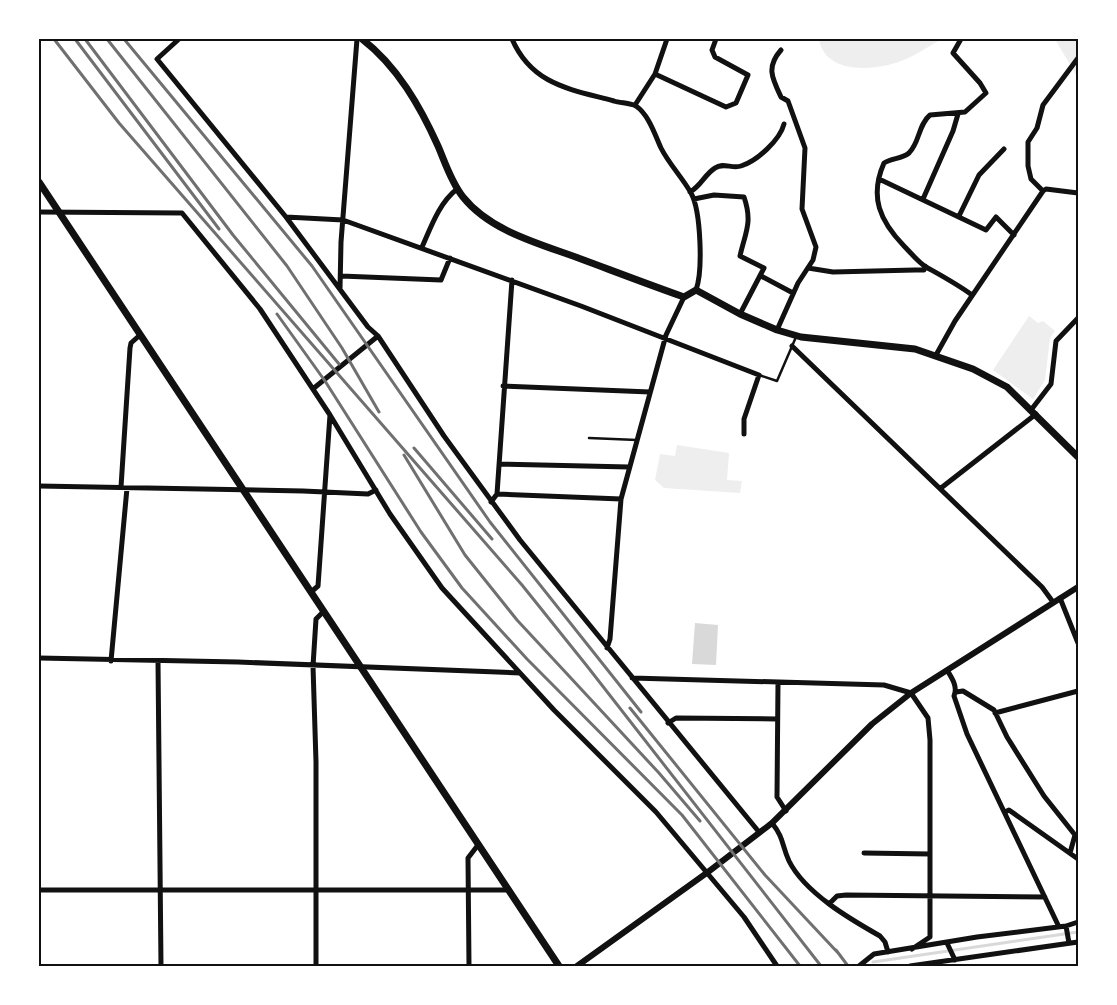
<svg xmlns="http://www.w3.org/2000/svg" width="1117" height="1005" font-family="'Fira Sans',sans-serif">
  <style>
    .green { fill: #eee }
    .water { fill: #d9d9d9 }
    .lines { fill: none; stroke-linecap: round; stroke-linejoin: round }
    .stream { stroke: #d9d9d9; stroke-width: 3 }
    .service { stroke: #111; stroke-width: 2.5 }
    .minor { stroke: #111; stroke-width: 5 }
    .tertiary { stroke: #111; stroke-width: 6 }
    .secondary { stroke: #111; stroke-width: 7 }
    .rail { stroke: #707070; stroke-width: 3 }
    .neatline { fill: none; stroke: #111; stroke-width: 2 }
  </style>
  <rect width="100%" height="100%" fill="#fff"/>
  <path class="green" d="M 819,39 L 942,39 C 929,46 915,56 901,61 C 875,71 825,75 819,39 Z
    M 1054,39 L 1078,39 L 1078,78 L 1056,41 Z
    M 1029,316 L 1038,323 L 1043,321 L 1055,331 L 1050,338 L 1045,380 L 1033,399 L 993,370 Z
    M 677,445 L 729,453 L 727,480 L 742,481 L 740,493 L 664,488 L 655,480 L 660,454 L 675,456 Z"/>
  <path class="water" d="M 695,623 L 718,625 L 716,665 L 692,664 Z"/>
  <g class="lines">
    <path class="stream" d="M 873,962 L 1078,932"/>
    <path class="service" d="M 759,375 L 777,381 L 796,337
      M 589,438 L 637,440"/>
    <path class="minor" d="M 179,39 L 157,59 L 286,217 L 368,327 L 378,336 L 444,436 L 520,540 L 759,832
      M 512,39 C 532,85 570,89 614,101 C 620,103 631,103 636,106 C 649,115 655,135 661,148 C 669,164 682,177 691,193 C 701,211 703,271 696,290
      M 961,39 L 953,53 L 980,83 L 986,93 L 965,112 L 930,115 C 918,125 920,142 909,153 C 902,159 892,158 884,163 C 869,197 880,221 904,246 C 911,253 918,262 926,267 C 942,276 957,284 972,295
      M 1078,58 L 1043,105 L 1037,128 L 1028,142 L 1028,166 L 1031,179 L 1043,191 L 1046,189 L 1078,193
      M 655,74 L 726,107 L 736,103 L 748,75 L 715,57 L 712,50 L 716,39
      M 635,105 L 655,74 L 667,39
      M 879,179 L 986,230 L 996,217 L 1014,235
      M 690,192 C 701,186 705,174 715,168 C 723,162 732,169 741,166 C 757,161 780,140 784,124
      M 694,199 L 714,195 L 744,197 C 753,223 745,233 740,256 L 764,268 L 740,314
      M 923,199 L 953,131 L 958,114
      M 39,212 L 182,213 L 260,309 L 330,415 L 390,514 L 442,588 L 554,710 L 656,812 L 744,917 L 777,966
      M 959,216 L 979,175 L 1004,149
      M 286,217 L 343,220 L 581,306 L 759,375 L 744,419 L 744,434
      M 422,247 C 431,227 439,203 457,189
      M 808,268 L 833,272 L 915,270 L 924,270 L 925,266
      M 341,276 L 441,280 L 450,258
      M 761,276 L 793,293
      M 340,289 L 341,242 L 357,39
      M 777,330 L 798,283 L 813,260 L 816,247 L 802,209 L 805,148 L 788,101 L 781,97 C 772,78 766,67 781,50
      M 792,346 L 1042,587 L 1053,602
      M 936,355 L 955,321 L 1043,191
      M 503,386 L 650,392
      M 314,388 L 378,336
      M 1031,410 L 1051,384 L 1056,341 L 1078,318
      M 499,464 L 629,467
      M 39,486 L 303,491 L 368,494 L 376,490
      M 121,487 L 130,348 L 131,343 L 140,335
      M 941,488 L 1036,414
      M 497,494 L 621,499
      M 491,502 L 497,494 L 512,280
      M 311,592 L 318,586 L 330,415
      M 1060,598 L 1078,643
      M 607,648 L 610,639 L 621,499 L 666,335 L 684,297
      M 39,658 L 238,662 L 520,673
      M 111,661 L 127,488
      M 158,661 L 161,966
      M 947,670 C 952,678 958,687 954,696 L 967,734 L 1059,927
      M 632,678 L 884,685 L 911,693 L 928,718 L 930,740 L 930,937 L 912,949
      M 778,683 L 777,797 L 786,811
      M 956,692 L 963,691 L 994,710 L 1007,737 L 1044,796 L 1075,835 L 1070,853
      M 995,713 L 1078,691
      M 668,723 L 676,718 L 777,719
      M 1005,812 L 1009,810 L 1078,859
      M 772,823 C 784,838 782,846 789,861 C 805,893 850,919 880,936 L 885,942 L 888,952
      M 864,853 L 930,854
      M 39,890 L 509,890
      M 829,904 L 837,896 L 846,895 L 1045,897
      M 1066,926 L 1069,943
      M 947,943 L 955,960
      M 316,966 L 316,762 L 313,666 L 316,619 L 323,612
      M 469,966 L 468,858 L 478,845
      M 859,966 L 874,954 L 977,937 L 1066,926 L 1078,922
      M 910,966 L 1078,942"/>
    <path class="tertiary" d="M 577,966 L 708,872 L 772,823 L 872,724 L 911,693 L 1078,587"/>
    <path class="secondary" d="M 362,39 C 397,66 420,106 438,146 C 445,162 451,182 463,197 C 491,232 541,244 581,259 C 616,272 650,285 684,297 L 696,290 L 740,314 L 777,330 L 801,337 L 915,349 L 973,369 L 1007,387 L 1078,457
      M 39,182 L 559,966"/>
    <path class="rail" d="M 54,39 L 119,123 L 522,585 L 587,666 L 821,966
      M 75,39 L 219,229
      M 85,39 L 233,235 L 339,364
      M 107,39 L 287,266 L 342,348 L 379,412
      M 124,39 L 312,266 L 490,522 L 641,712
      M 277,314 L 325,381 L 421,532 L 462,588 L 527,659 L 682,815 L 800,966
      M 414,448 L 492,539
      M 404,455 L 465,555 L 517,620 L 659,773 L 700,821
      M 630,708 L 765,875 L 840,955
      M 836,950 L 848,966"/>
  </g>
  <rect width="1117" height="1005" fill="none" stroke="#ffffff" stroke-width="80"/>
  <rect x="40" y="40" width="1037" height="925" class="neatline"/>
</svg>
